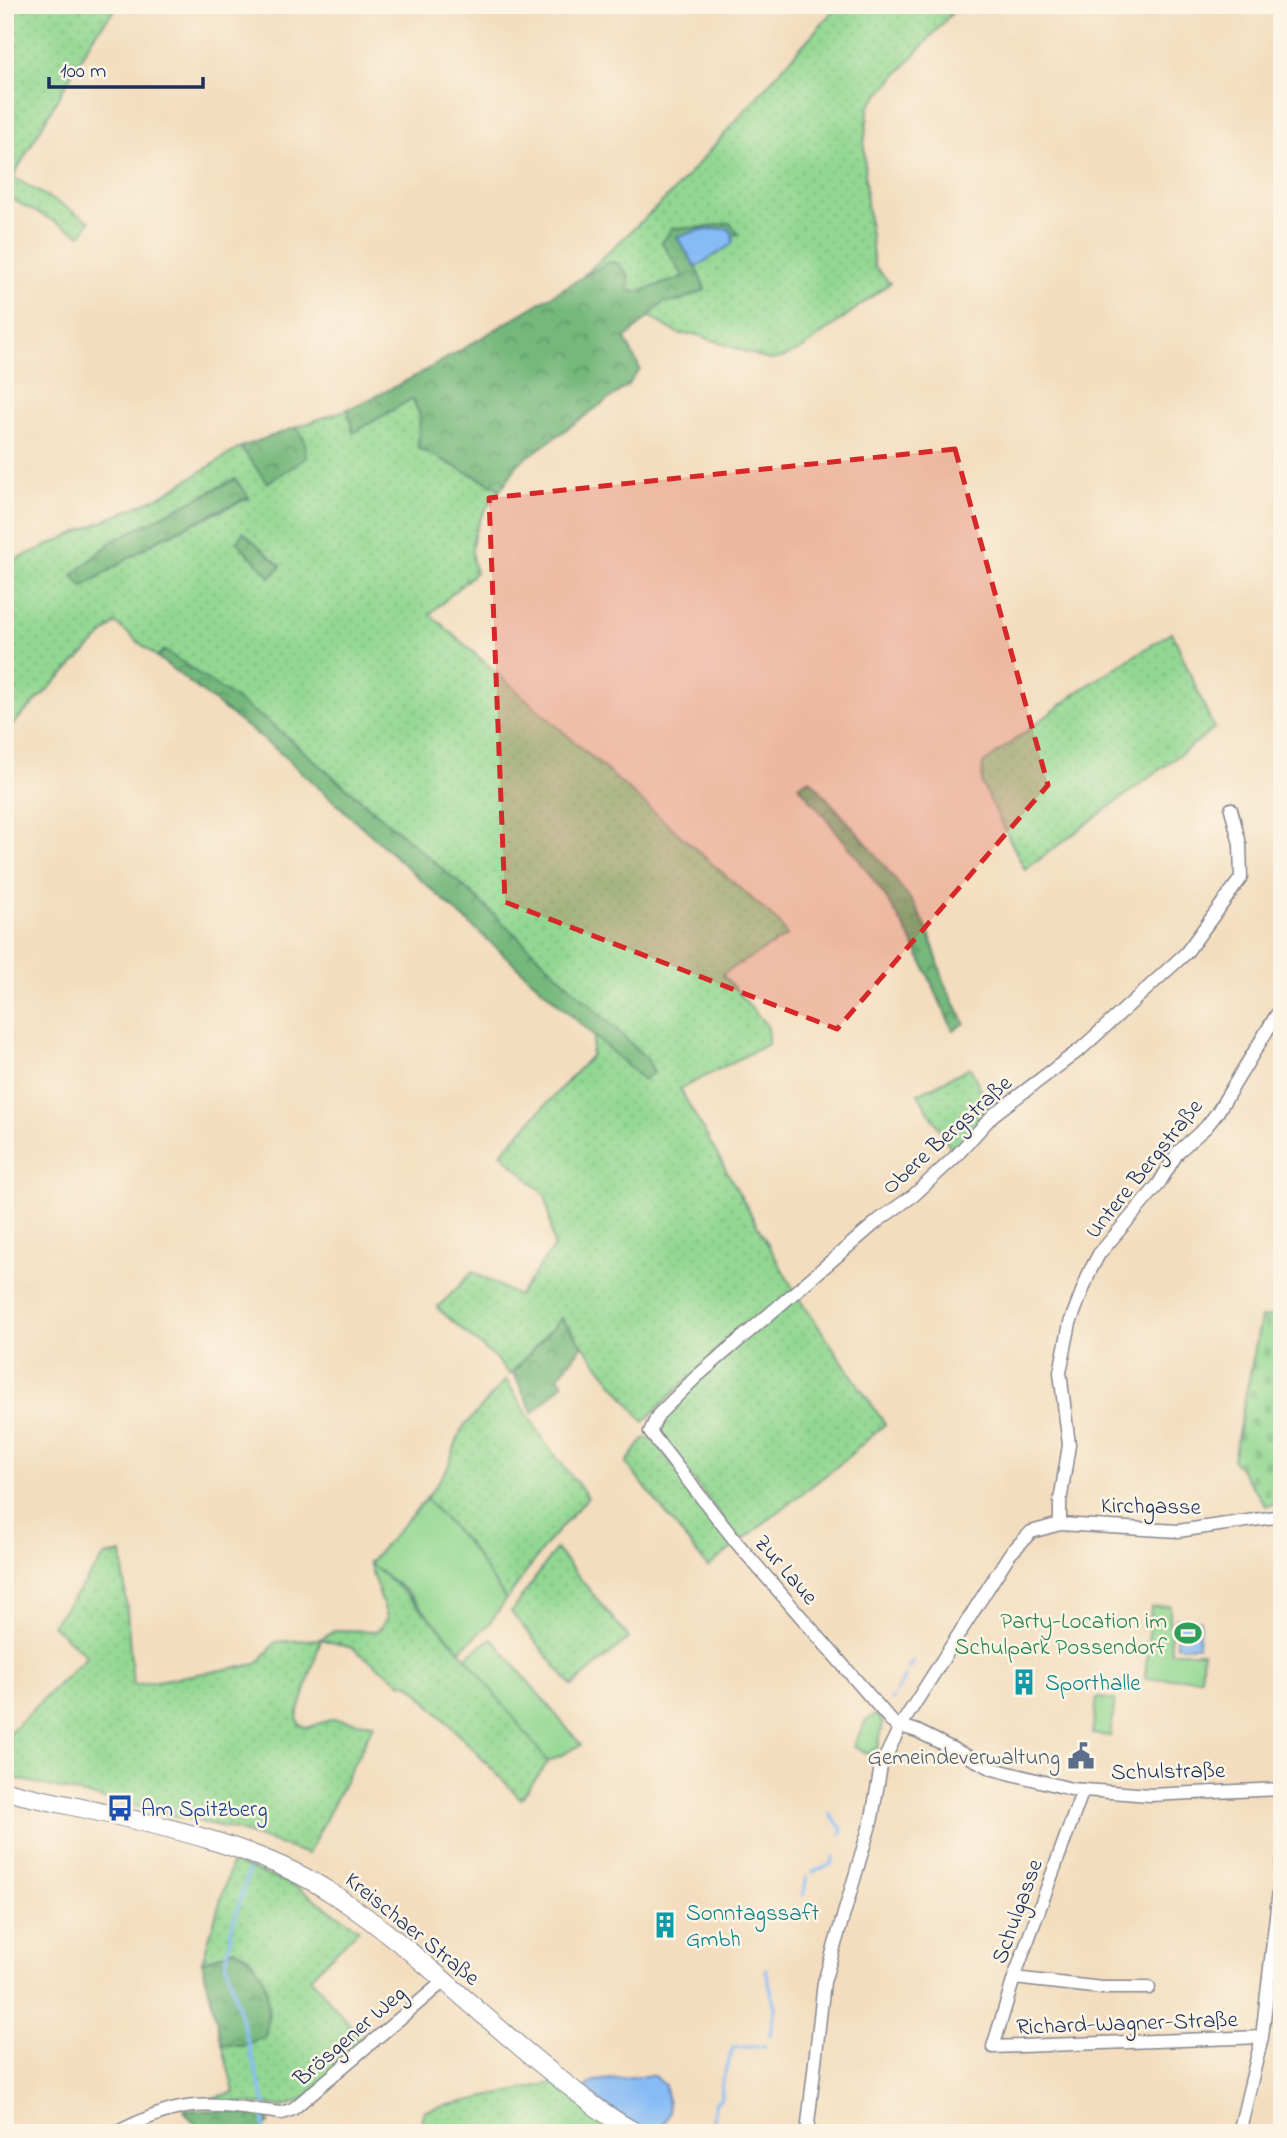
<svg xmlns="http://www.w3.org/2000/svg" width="1287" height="2138" font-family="'Indie Flower',sans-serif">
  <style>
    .grass { fill: url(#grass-dots); stroke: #568378; stroke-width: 2; fill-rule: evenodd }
    .forest { fill: url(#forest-crowns); stroke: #48746c; stroke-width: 2 }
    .cemetery { fill: url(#cemetery-stones); stroke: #568378; stroke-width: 2 }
    .green { fill: #91d791; stroke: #568378; stroke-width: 2 }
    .water { fill: #87bbf5; stroke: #5175aa; stroke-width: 2 }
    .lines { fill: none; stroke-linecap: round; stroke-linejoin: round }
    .stream { stroke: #87bbf5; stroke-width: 3.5 }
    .street-casing { stroke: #87868e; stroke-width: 15 }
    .secondary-casing { stroke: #87868e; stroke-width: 20 }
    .street { stroke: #fff; stroke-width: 12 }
    .secondary { stroke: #fff; stroke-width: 18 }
    .marked { fill: #d62828; fill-opacity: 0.2; stroke: #d62828; stroke-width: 5; stroke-dasharray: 14 9; stroke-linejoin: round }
    .labels { text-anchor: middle; stroke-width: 5; stroke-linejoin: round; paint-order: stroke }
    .street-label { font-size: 23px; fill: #1b2f5e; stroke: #fcf5e5 }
    .leisure-label { font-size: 23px; fill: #27864d; stroke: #fcf5e5; text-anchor: end }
    .culture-label { font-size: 23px; fill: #0d838f; stroke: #fcf5e5; text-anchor: start }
    .service-label { font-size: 23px; fill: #4e5e75; stroke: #fcf5e5; text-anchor: end }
    .transit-label { font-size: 23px; fill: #164399; stroke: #fcf5e5; text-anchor: start }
  </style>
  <defs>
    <pattern id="grass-dots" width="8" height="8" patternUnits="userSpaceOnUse" patternTransform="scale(1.75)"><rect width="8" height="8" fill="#91d791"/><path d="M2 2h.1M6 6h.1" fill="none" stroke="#7cb97f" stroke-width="1.8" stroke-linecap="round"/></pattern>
    <pattern id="forest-crowns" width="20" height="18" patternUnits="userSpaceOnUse" patternTransform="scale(1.75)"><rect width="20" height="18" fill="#74b87b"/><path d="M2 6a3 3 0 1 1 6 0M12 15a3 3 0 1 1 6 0" fill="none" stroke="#5e9668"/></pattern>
    <pattern id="cemetery-stones" width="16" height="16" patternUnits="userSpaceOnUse" patternTransform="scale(1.75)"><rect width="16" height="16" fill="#91d791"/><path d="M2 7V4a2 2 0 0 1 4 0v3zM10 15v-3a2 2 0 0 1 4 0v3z" fill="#7cb97f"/></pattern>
  </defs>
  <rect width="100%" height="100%" fill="#fcf5e5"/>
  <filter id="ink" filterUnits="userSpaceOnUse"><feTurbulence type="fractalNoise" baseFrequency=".0143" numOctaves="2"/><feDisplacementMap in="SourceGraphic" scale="14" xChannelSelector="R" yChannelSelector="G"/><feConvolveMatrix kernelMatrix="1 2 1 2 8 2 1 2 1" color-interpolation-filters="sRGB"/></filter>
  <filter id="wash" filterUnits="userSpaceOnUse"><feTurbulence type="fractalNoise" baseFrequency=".00686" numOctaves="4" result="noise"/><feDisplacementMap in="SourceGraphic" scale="28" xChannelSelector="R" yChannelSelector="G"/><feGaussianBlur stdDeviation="1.57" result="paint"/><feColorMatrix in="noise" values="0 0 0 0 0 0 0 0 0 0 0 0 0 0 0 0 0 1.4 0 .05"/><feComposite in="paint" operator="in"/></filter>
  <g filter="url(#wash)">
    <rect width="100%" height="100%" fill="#f3ddbe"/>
    <path class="grass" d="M 5,5 L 119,5 L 94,35 L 13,177 L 90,221 L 81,235 L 5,196 Z
      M 838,5 L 959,5 L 869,106 L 864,145 L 866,192 L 874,266 L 890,283 L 802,349 L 782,358 L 769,360 L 698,335 L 679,334 L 649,316 L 664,302 L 676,302 L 705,290 L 696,267 L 732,244 L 733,235 L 738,234 L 726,226 L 672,229 L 662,243 L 685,277 L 641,291 L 629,291 L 610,262 L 582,277 L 675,190 Z
      M 412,399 L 420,415 L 418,448 L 501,489 C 481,511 464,543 476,572 L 430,614 L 778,922 L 787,936 L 722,974 L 768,1027 L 768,1044 L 680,1089 L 795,1292 L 885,1424 L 841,1463 L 741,1541 L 662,1440 L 658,1425 L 691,1376 L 644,1422 L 561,1318 L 510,1375 L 495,1358 L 437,1308 L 473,1272 L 518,1296 L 554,1247 L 546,1196 L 501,1153 L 591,1056 L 594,1035 L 643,1080 L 647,1059 L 472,894 L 270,723 L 164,651 L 157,657 L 115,623 L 5,732 L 5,564 L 163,495 L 241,447 L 267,482 L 305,441 L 297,427 L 348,409 L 353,433 ZM 235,479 L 249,498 L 159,539 L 83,587 L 73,575 L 113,541 ZM 243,533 L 280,566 L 271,577 L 270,577 Z
      M 1172,632 L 1214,729 L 1025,870 L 982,784 L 983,764 L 1082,689 Z
      M 970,1067 L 993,1115 L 956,1156 L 918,1094 Z
      M 506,1380 L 546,1444 L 588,1497 L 549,1541 L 506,1600 L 468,1544 L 426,1499 L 447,1469 L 461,1430 Z
      M 651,1438 L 736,1545 L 708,1567 L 626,1463 L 644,1439 Z
      M 556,1549 L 629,1638 L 572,1686 L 511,1612 Z
      M 122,1553 L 133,1685 L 257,1664 L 276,1642 L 320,1639 L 336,1630 L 378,1631 L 387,1617 L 369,1563 C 441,1618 493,1691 548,1762 L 521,1799 L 410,1684 L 400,1682 L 352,1648 L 321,1639 L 297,1718 L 300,1725 L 307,1728 L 333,1719 L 374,1724 L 308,1854 L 236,1830 L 5,1776 L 5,1737 L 87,1656 L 52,1625 L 105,1556 Z
      M 232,1862 L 295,1886 L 359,1929 L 310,1977 L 366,2044 L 303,2100 L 283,2107 L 209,2099 L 234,2092 L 222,2044 L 242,2046 L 269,2016 C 267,1987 264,1963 235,1949 L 202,1962 Z
      M 563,2081 L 637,2133 L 419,2133 L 424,2110 Z"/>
    <path class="forest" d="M 730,223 L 738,234 L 733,235 L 728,229 L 697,231 L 677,237 L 696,267 L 705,290 L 676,302 L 664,302 L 625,339 L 640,369 L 627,386 L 519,463 L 501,489 L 418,448 L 420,415 L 412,399 L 353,433 L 348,409 C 442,368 521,311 609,262 L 618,263 L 629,276 L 629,291 L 641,291 L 684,277 L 662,243 L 672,228 L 700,228 Z
      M 297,427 L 305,441 L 306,458 L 267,483 L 241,447 Z
      M 235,479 L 249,497 L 159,539 L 83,587 L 73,575 L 113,541 Z
      M 243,532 L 281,566 L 271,577 L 237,542 Z
      M 164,650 L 270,723 L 472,894 L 615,1028 L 647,1059 L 654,1072 L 643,1080 L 278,751 L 157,657 Z
      M 810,779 L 868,845 L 914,904 L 929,933 L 945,985 L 965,1023 L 953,1030 C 937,997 924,963 907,932 C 877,879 837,831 798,785 Z
      M 561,1318 L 583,1345 L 558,1377 L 563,1384 L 533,1413 L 513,1372 Z
      M 235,1949 C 270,1966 271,2002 265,2037 L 242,2046 L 222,2044 L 202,1962 Z
      M 184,2109 L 269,2114 L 269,2123 L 259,2133 C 232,2133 197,2138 184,2109 Z"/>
    <path class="cemetery" d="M 1282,1315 L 1282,1502 L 1266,1506 L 1233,1459 L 1261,1318 Z"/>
    <path class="green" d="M 426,1499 L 468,1544 L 506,1600 L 488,1625 L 460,1650 L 406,1591 L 369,1563 Z
      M 1170,1606 L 1171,1652 L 1203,1652 L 1201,1678 L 1145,1679 L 1151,1607 Z
      M 492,1638 L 581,1745 L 548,1762 L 466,1657 Z
      M 1097,1698 L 1115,1700 L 1110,1736 L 1092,1734 Z
      M 876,1714 L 883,1723 L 878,1747 L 868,1754 L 853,1746 L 866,1721 Z"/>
    <path class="water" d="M 728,228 L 733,235 L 732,244 L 696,267 L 677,237 L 697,231 Z
      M 1176,1618 L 1200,1620 L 1198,1646 L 1177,1646 Z
      M 640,2076 L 654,2076 L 665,2085 L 669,2113 L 659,2133 C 632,2133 604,2105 585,2088 L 595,2081 Z"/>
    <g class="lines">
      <path class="stream" d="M 908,1669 L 913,1661
        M 896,1692 L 905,1676
        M 891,1700 L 893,1698
        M 830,1814 L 842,1829 L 841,1834
        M 249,1871 L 232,1927 L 226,1963 L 265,2105
        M 813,1872 L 830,1865 L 834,1857
        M 803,1895 L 807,1877
        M 766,1969 L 775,2008 L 770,2035
        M 264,2130 L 264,2117
        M 711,2133 L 715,2104 L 722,2096 L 721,2084 L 733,2048 L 765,2046"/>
    </g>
  </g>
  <g filter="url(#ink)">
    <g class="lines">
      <g class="street-casing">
        <path id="street" d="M 1231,809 L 1240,844 L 1241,878 L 1186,953 L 1082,1048 L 993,1115 L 956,1156 L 914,1195 L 879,1220 L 695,1378 L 658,1415 L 650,1432 L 737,1543 L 894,1724 L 917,1731 L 993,1769 L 1071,1789 L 1150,1795 L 1282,1789
          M 1060,1524 L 1060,1502 L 1069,1445 L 1060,1372 L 1070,1323 L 1090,1271 L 1099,1254 L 1158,1185 L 1178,1152 L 1206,1127 L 1217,1113 L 1277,1014
          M 1083,1790 L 1014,1978 L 993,2047 L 1262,2037
          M 1014,1978 L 1102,1988 L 1149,1988
          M 116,2133 C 186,2096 208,2104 282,2113 L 293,2109 L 444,1981
          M 807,2133 L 824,1982 L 872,1818 L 881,1766 L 900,1727 L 1009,1555 L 1031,1532 L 1060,1524 L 1178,1531 L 1282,1516
          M 1239,2133 L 1262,2037 L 1282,1864"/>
      </g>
      <g class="secondary-casing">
        <path id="secondary" d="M 5,1791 C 109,1816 244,1835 333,1894 C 411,1945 478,2014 551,2072 C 579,2094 605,2116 637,2133"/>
      </g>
      <use href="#street" class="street"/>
      <use href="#secondary" class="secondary"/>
    </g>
  </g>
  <path class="marked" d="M 955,449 L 1048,785 L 837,1029 L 505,902 L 489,498 Z"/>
  <defs>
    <g id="stadium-bare" transform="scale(2.1)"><path d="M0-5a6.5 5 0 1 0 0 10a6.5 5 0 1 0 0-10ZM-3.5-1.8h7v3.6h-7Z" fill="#2e9e5b" stroke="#fcf5e5" stroke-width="2.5" paint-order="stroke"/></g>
    <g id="building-bare" transform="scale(2.1)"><path d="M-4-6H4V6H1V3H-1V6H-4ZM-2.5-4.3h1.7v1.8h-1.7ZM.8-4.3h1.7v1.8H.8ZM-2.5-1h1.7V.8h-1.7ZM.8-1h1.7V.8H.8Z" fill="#0f9aa8" stroke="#fcf5e5" stroke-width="2.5" paint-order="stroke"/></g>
    <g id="civic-bare" transform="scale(2.1)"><path d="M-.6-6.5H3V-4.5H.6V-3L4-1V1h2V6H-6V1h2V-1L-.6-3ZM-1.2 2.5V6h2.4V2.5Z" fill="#5c6f8a" stroke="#fcf5e5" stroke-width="2.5" paint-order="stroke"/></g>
    <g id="bus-bare" transform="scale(2.1)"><path d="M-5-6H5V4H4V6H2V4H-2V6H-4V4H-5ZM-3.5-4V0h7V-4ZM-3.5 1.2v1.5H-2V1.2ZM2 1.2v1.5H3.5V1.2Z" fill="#1a4fb4" stroke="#fcf5e5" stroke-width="2.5" paint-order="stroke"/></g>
  </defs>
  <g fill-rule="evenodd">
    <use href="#stadium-bare" x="1188" y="1633"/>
    <use href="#building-bare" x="1024" y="1682"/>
    <use href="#civic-bare" x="1081" y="1756"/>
    <use href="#bus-bare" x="120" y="1808"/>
    <use href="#building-bare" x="665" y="1925"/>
  </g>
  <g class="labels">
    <g class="street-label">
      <text transform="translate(946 1134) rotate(-42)" y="8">Obere Bergstraße</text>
      <text transform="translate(1143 1168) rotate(-51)" y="8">Untere Bergstraße</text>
      <text transform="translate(1151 1505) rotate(1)" y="8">Kirchgasse</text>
      <text transform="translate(787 1569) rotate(49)" y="8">Zur Laue</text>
      <text transform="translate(1168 1770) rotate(-1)" y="8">Schulstraße</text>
      <text transform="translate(1016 1911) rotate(-70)" y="8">Schulgasse</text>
      <text transform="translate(413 1928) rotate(39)" y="8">Kreischaer Straße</text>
      <text transform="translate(1127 2022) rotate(-2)" y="8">Richard-Wagner-Straße</text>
      <text transform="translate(349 2035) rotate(-41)" y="8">Brösgener Weg</text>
    </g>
    <g class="leisure-label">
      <text x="1167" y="1628">Party-Location im<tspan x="1167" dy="26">Schulpark Possendorf</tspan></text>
    </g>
    <g class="culture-label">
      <text x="1045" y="1690">Sporthalle</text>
      <text x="686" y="1920">Sonntagssaft<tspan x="686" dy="26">Gmbh</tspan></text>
    </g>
    <g class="service-label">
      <text x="1060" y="1764">Gemeindeverwaltung</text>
    </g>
    <g class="transit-label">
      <text x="141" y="1816">Am Spitzberg</text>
    </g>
  </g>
  <rect width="1287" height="2138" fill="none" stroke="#fcf5e5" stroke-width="28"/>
  <path d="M49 77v10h154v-10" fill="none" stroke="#1b2f5e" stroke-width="3.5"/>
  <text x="60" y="77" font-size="21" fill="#1b2f5e" stroke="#fcf5e5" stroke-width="5" paint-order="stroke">100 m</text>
</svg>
